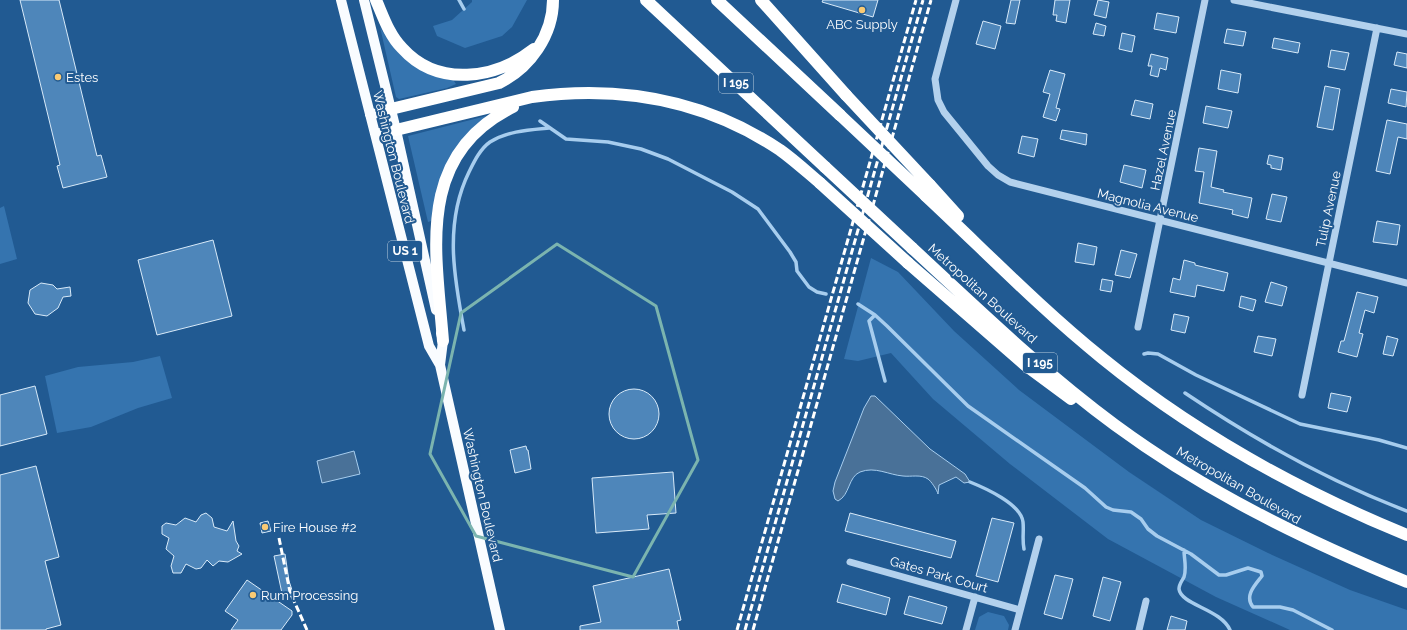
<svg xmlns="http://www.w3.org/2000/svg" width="1407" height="630" font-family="Raleway,sans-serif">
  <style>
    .green { fill: #3574af }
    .water { fill: #497198; stroke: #a7cdee }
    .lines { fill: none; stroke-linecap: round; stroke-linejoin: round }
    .stream { stroke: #a7cdee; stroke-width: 3.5 }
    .building { fill: #4e86ba; stroke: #d8eaf9 }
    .minor { stroke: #b3d1ed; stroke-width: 7 }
    .major { stroke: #f9fcff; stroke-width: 10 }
    .highway { stroke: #fff; stroke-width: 12 }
    .rail { stroke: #fff; stroke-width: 3; stroke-dasharray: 7 3; stroke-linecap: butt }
    .highway-bridge { stroke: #fff; stroke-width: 12 }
    .marked { fill: none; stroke: #7bb4af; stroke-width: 3; stroke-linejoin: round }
    .poi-dot { fill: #f9ca74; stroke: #215a92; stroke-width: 1.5 }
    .labels { text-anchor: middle; stroke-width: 4; stroke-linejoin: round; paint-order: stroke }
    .shield { fill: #215a92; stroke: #bccede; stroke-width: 1 }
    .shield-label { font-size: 12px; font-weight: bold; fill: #fff }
    .poi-label { font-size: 13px; fill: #fff; stroke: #215a92; text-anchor: start }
    .street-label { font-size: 13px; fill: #fff; stroke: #215a92 }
  </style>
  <rect width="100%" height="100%" fill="#215a92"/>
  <path class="green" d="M 472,0 L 527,0 L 512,27 L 502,36 L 465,48 L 437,36 L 433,26 L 452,20 L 472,2 Z
    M 380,27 C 398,59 420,72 454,81 L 456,84 L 447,88 L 399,99 L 396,97 Z
    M 486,116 C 480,125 469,132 462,140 C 442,164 435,192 431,221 L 428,222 L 408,136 Z
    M 4,206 L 17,259 L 0,264 L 0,208 Z
    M 871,258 L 898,272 L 954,331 L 1019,390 L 1129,472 L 1201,520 L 1268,553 L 1350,590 L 1407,610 L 1407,630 L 1290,630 L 1216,597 L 1108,539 L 1010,464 L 933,399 L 891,353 L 858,361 L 844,359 Z
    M 160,356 L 172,398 L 138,408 L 91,427 L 57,433 L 45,376 L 78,367 L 133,362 Z
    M 988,612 L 1004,616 L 1009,625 L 1008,630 L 975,630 L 979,617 Z"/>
  <path class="water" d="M 871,396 L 875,396 L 930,449 L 965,474 L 970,482 L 964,483 L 956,477 L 939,485 L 938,494 C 937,490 931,481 928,479 C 921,474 911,477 903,476 C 889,475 875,466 860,472 C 848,477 850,495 838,501 L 835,499 L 833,491 L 835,482 L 864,408 Z
    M 354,451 L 360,474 L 322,483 L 317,461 Z"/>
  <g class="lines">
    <path class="stream" d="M 459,0 L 464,9
      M 540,121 L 566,139 L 608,142 L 641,149 L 668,159 L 732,192 L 758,209 L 790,252 L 796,262 L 797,271 L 809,287 L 817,292 L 826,294
      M 858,304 L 875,315 L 887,326 L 968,406 L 1085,488 L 1106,507 L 1113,510 L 1131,512 L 1141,519 L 1148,529 L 1157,536 L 1191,554 L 1219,575 L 1226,575 L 1248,568 L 1261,572 L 1262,576 C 1255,585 1244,596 1253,607 L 1280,607 L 1293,610 L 1332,630
      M 875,315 L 869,321 L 885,381
      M 464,330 C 454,277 444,223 469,172 C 474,162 480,149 490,142 C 508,131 528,130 549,128
      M 1144,354 L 1148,353 L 1158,354 L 1196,375 L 1300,424 L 1379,440 L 1407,448
      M 1185,393 C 1255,440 1328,481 1407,511
      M 970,482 C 985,488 1021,504 1023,522 C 1024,531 1022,540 1024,549
      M 1184,550 C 1184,559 1187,568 1184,577 C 1182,581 1179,584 1179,589 C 1181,605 1221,609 1230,630"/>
  </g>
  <path class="building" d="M 20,0 L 59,0 L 97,156 L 101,155 L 107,177 L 63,188 L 57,166 L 60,165 Z
    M 823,0 L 878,0 L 873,17 L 822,2 Z
    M 1011,0 L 1020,0 L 1015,24 L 1006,23 Z
    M 1055,0 L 1070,0 L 1066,23 L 1056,21 L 1057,15 L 1053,15 Z
    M 1098,0 L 1109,2 L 1106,18 L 1094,15 Z
    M 1157,13 L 1179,17 L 1176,33 L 1154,29 Z
    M 983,21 L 1001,26 L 995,49 L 976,44 Z
    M 1096,23 L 1106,26 L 1104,36 L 1093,34 Z
    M 1227,29 L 1246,32 L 1243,46 L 1224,43 Z
    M 1122,33 L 1135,36 L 1132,52 L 1119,49 Z
    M 1274,38 L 1300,43 L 1298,53 L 1272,48 Z
    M 1331,50 L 1349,53 L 1345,70 L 1328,67 Z
    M 1397,52 L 1407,54 L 1407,68 L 1394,65 Z
    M 1151,54 L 1168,58 L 1166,70 L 1160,68 L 1158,77 L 1150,75 L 1152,66 L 1148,66 Z
    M 1050,70 L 1065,74 L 1056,108 L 1060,109 L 1056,121 L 1043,117 L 1050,94 L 1043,92 Z
    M 1221,70 L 1241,74 L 1238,93 L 1218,89 Z
    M 1325,86 L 1340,89 L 1333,130 L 1317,127 Z
    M 1391,89 L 1407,92 L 1406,107 L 1388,103 Z
    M 1135,100 L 1153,104 L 1150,119 L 1131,115 Z
    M 1206,106 L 1232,111 L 1228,128 L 1203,123 Z
    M 1387,120 L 1407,124 L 1407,139 L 1398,137 L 1390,174 L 1376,171 Z
    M 1062,130 L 1087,134 L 1086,145 L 1060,139 Z
    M 1022,136 L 1038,139 L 1034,157 L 1018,153 Z
    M 1199,148 L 1217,151 L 1211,187 L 1224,190 L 1223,192 L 1252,198 L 1248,218 L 1232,214 L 1233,210 L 1199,203 L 1204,172 L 1195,171 Z
    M 1269,155 L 1283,158 L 1281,170 L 1271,168 L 1271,165 L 1267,164 Z
    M 1124,165 L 1146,170 L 1142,188 L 1120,182 Z
    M 1272,194 L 1287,197 L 1281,222 L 1266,219 Z
    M 1377,221 L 1400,225 L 1397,245 L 1373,242 Z
    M 213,240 L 232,316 L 157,335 L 138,260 Z
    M 1078,243 L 1097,247 L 1094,265 L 1075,262 Z
    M 1121,250 L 1137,254 L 1130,278 L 1115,275 Z
    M 1184,260 L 1195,263 L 1195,265 L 1228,273 L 1224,291 L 1197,285 L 1195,297 L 1170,292 L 1173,278 L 1180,280 Z
    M 1102,279 L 1113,281 L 1111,292 L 1100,290 Z
    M 1271,282 L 1287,287 L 1282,306 L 1265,302 Z
    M 41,283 L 53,285 L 57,289 L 70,287 L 71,296 L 63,297 L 58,308 L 47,316 L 35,314 L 28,303 L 30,290 Z
    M 1357,292 L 1378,297 L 1374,313 L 1365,310 L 1359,333 L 1363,334 L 1357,357 L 1338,352 L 1341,341 L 1344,341 Z
    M 1241,296 L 1256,300 L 1253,311 L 1239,307 Z
    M 1174,314 L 1189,317 L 1185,333 L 1171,330 Z
    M 1258,336 L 1276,339 L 1272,356 L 1254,352 Z
    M 1387,336 L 1398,339 L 1393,356 L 1383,354 Z
    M 35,386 L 47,434 L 0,446 L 0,395 Z
    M609 414a25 25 0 1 1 50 0a25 25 0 1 1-50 0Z
    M 1331,393 L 1351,397 L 1347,412 L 1328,408 Z
    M 526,446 L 527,450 L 528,450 L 531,469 L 515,473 L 510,450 Z
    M 36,466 L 59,557 L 45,561 L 61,625 L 46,629 L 46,630 L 0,630 L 0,475 Z
    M 673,472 L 676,513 L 647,515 L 649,529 L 596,533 L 592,478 Z
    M 206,513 L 212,518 L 214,527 L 227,531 L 233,521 L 236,541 L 239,546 L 237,551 L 242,554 L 228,562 L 219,561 L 213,566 L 207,560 L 201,568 L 196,569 L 186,564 L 181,573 L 173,573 L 171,566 L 174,556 L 166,549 L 169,538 L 162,534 L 162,526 L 166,523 L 176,525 L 185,518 L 196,522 L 201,515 Z
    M 850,513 L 956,541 L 951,558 L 845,531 Z
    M 992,518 L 1014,523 L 998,582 L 976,576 Z
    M 268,521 L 271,531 L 262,533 L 260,523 Z
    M 285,554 L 289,581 L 294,596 L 283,598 L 274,556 Z
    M 669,569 L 681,620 L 677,621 L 679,630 L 580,630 L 580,626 L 601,622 L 593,586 Z
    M 1055,575 L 1073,579 L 1062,619 L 1044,614 Z
    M 1103,577 L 1121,582 L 1110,621 L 1093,616 Z
    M 247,580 L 292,611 L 292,615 L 281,630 L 231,630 L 238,620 L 225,611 Z
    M 842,584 L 890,598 L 886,615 L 837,602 Z
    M 909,596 L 947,607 L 942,624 L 904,614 Z
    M 1171,616 L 1187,621 L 1185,630 L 1167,630 Z"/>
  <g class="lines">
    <path class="minor" d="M 956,0 L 935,79 L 938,100 L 944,112 L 988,166 L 998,175 L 1010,182 L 1407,283
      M 1234,0 L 1407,34
      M 1138,327 L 1205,0
      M 1302,395 L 1377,28
      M 850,562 L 1020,610
      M 966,630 L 975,597
      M 1015,630 L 1039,539
      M 1139,630 L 1146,601"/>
    <path class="major" d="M 341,0 L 429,346 L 440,365 L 500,630
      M 364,0 L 396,130 L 436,310
      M 370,115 L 391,109
      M 375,134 L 396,130
      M 440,365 L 443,341 L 441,333"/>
    <path class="highway" d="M 376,0 C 383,16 389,35 402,48 C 438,88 496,79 534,49
      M 646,0 L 825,167
      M 717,0 L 840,115
      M 761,0 L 846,95
      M 391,109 L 499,83 C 530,68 553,35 553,0
      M 396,130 L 532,97 C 621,85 705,100 780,150 C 794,160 807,172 820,183
      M 930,185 L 958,216
      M 926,196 C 984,250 1040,308 1102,358 C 1194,433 1297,490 1407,535
      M 912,248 C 978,309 1043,372 1115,425 C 1206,492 1303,539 1407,582
      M 908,263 L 1025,365 L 1071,399
      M 443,341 C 436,250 415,156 513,107"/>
    <path class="rail" d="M 279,538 L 290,592 L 307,630
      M 737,630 L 916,0
      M 745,630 L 923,0
      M 753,630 L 931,0"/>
    <path class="highway-bridge" d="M 846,95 L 930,185
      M 840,115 L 926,196
      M 825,167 L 912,248
      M 820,183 L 908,263"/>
  </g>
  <path class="marked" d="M 557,244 L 656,306 L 698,460 L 633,577 L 476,536 L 430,454 L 461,313 Z"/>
  <g class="poi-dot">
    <circle cx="862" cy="10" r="4"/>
    <circle cx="58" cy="77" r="4"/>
    <circle cx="265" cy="527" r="4"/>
    <circle cx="253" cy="595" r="4"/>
  </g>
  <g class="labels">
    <g class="shield">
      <rect x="719" y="73" width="34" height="20" rx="3"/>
      <rect x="388" y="241" width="34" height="20" rx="3"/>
      <rect x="1023" y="353" width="34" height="20" rx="3"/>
    </g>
    <g class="shield-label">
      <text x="736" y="87">I 195</text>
      <text x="405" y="255">US 1</text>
      <text x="1040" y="367">I 195</text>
    </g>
    <g class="poi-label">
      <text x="862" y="29" text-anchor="middle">ABC Supply</text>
      <text x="66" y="82">Estes</text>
      <text x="273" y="532">Fire House #2</text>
      <text x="261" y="600">Rum Processing</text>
    </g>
    <g class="street-label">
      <text transform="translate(1163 150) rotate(-78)" y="5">Hazel Avenue</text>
      <text transform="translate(394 157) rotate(76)" y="5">Washington Boulevard</text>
      <text transform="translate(1148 205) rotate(14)" y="5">Magnolia Avenue</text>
      <text transform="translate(1328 209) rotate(-78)" y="5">Tulip Avenue</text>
      <text transform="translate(983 293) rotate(42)" y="5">Metropolitan Boulevard</text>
      <text transform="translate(1239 485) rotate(30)" y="5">Metropolitan Boulevard</text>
      <text transform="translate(483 495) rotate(77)" y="5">Washington Boulevard</text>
      <text transform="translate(939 574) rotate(16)" y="5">Gates Park Court</text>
    </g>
  </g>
</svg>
